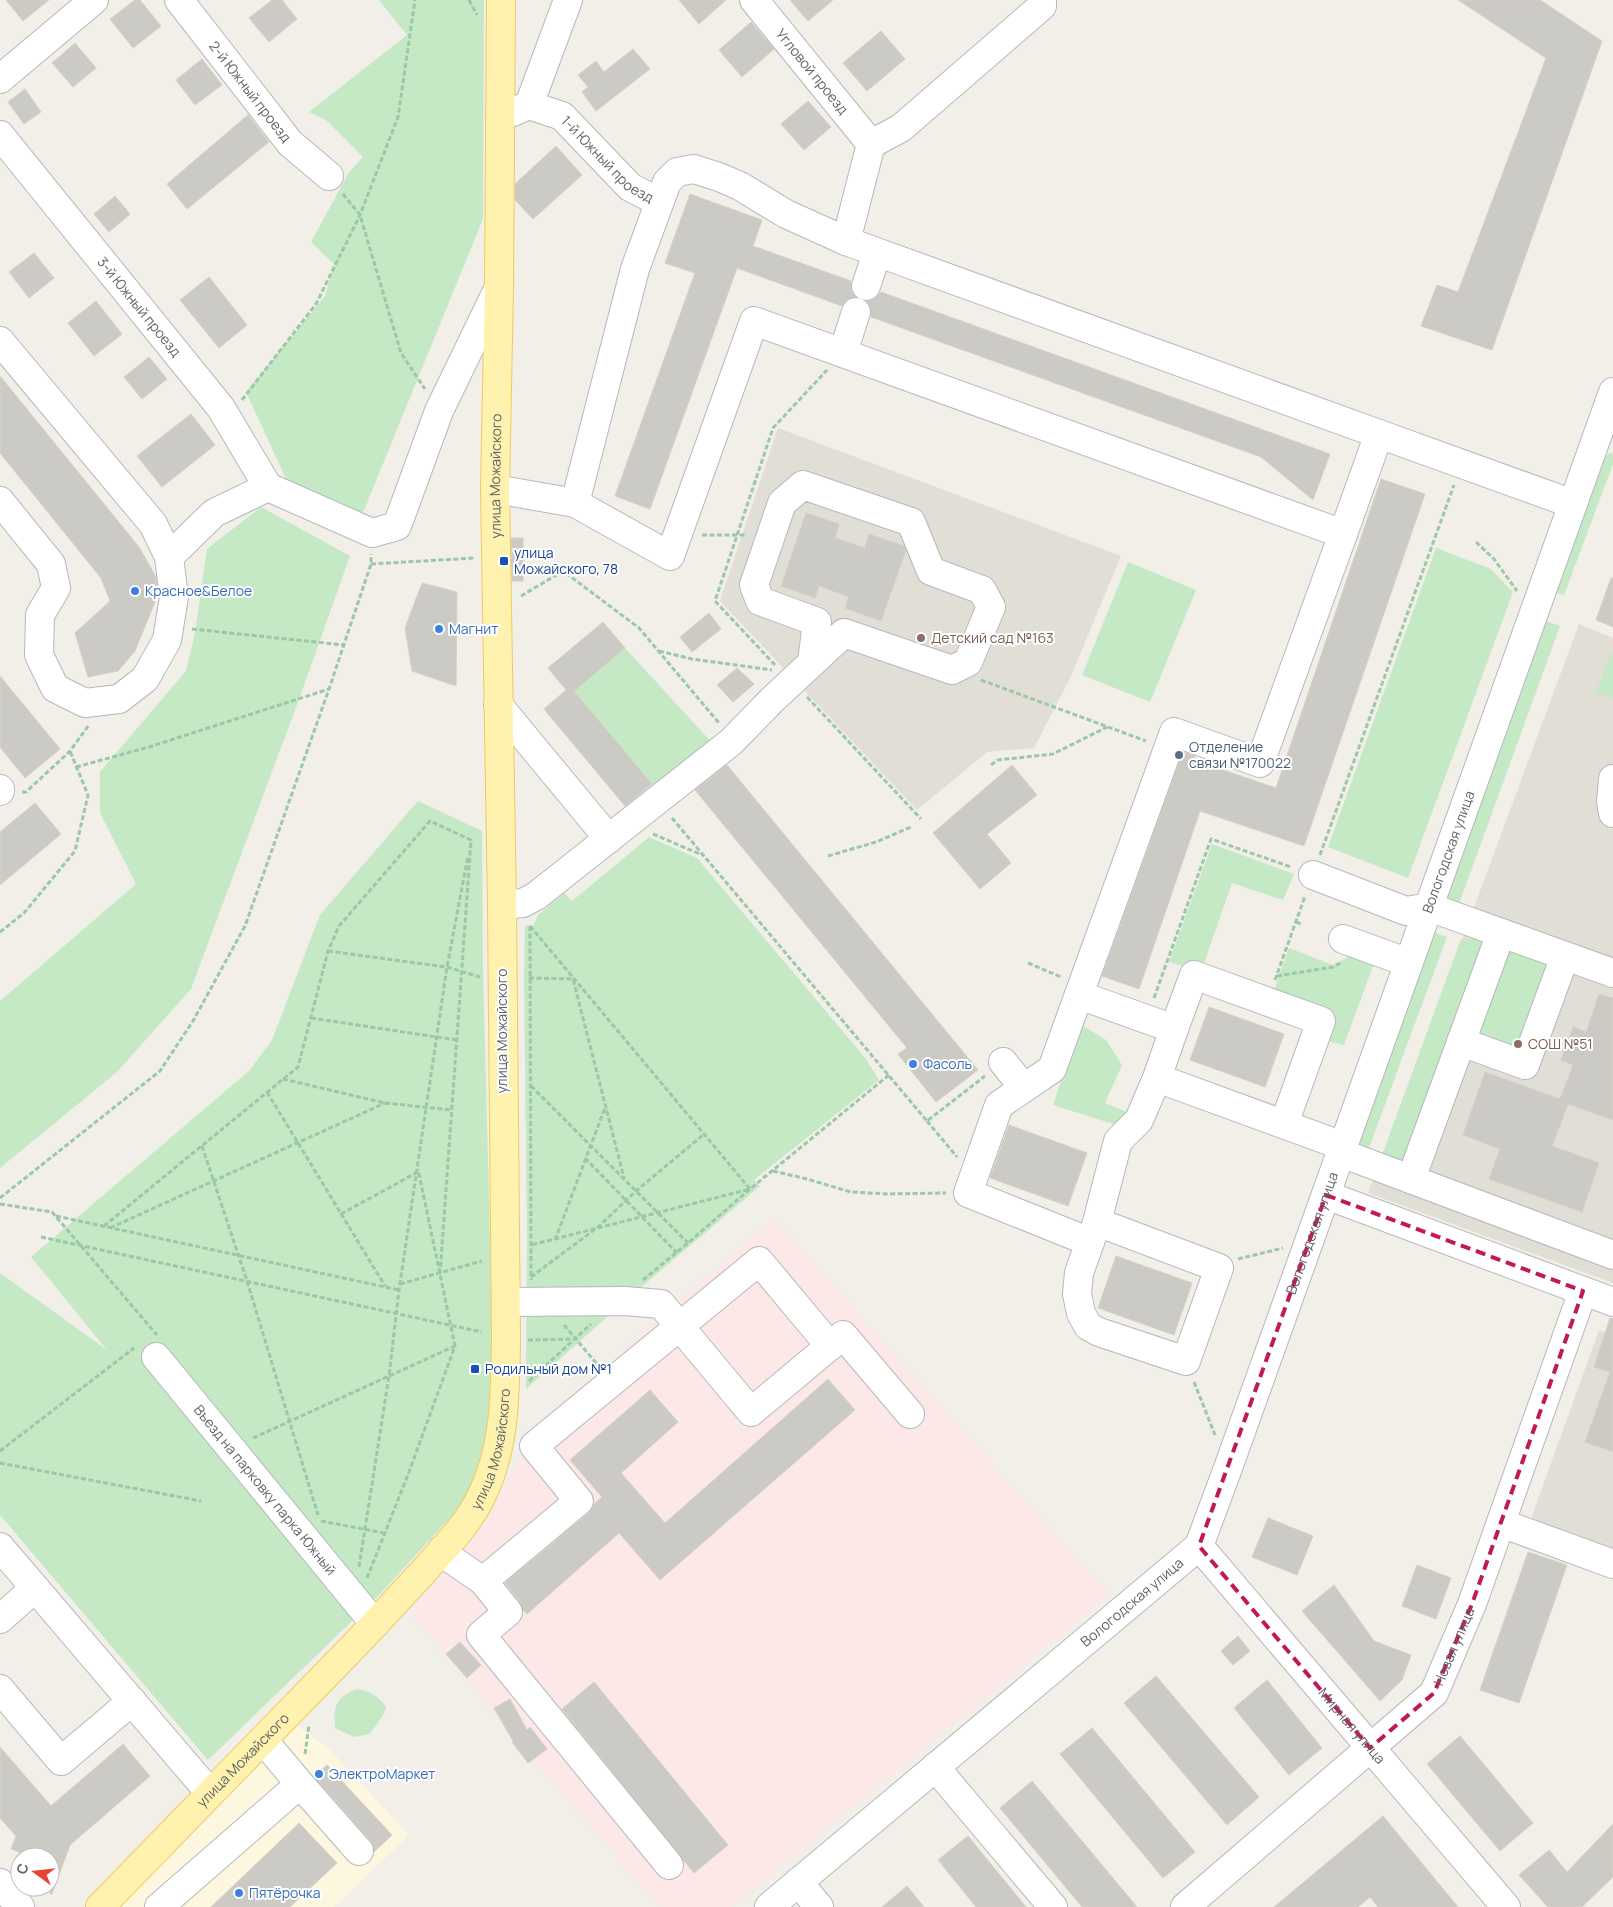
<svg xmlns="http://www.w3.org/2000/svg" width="1613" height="1907" font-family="Manrope,sans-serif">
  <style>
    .commercial { fill: #fef7e0 }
    .education { fill: #e1ded6 }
    .medical { fill: #fce8e6 }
    .green { fill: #c5e8c5 }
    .building { fill: #cccac5; stroke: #d6d1c6 }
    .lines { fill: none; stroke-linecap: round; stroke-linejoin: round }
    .minor-casing { stroke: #b5b8bc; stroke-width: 30 }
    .major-casing { stroke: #f2c960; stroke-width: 30 }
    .path { stroke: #9cc7a9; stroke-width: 3; stroke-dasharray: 5 2.5; stroke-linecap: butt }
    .minor { stroke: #fff; stroke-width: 28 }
    .major { stroke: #fff2af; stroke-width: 28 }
    .marked { fill: none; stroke: #c2185b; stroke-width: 4; stroke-dasharray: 10 6; stroke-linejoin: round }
    .transit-dot { fill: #1a4fb4; stroke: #fff; stroke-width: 2 }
    .shop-dot { fill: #3f7fe0; stroke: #fff; stroke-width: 2 }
    .education-dot { fill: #8d6e63; stroke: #fff; stroke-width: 2 }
    .service-dot { fill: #5c6f8a; stroke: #fff; stroke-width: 2 }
    .labels { text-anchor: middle; stroke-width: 4; stroke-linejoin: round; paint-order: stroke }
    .street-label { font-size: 14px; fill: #5f6368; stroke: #fff }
    .transit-label { font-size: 14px; fill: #164399; stroke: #fff; text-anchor: start }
    .shop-label { font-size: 14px; fill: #366cbe; stroke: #fff; text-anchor: start }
    .education-label { font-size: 14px; fill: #785e54; stroke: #fff; text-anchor: start }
    .service-label { font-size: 14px; fill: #4e5e75; stroke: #fff; text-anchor: start }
  </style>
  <rect width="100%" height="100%" fill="#f1efe8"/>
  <path class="commercial" d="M 290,1721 L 326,1746 L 409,1835 L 334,1907 L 117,1907 Z"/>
  <path class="education" d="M 778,428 L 1121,556 L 1071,676 L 1034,748 L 987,752 L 917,810 L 720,601 Z
    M 1579,624 L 1613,638 L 1613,1283 L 1368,1193 Z
    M 1599,1330 L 1613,1335 L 1613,1576 L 1522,1544 Z"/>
  <path class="medical" d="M 774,1219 L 1109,1595 L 732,1907 L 659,1907 L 410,1613 L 489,1520 L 534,1427 Z"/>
  <path class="green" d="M 379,0 L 484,0 L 483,219 L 362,515 L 287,481 L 246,392 L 325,296 L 334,264 L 311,242 L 348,174 L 363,157 L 326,120 L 309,112 L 407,35 Z
    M 1610,453 L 1613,454 L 1613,464 L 1564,595 L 1554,591 L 1604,458 Z
    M 261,507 L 350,556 L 298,702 L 191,989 L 117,1072 L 0,1168 L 0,1001 L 136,884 L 100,813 L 100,772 L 186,671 L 195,633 L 207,549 Z
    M 1436,548 L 1491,569 L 1513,592 L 1408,878 L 1328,847 Z
    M 1128,562 L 1196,590 L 1150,702 L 1082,675 Z
    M 1538,618 L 1560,626 L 1459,904 L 1437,895 Z
    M 625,648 L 714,745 L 659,792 L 574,691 Z
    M 1611,653 L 1613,654 L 1613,698 L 1596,692 Z
    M 418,801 L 482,831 L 483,969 L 492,1316 L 491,1412 L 488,1434 L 479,1471 L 464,1502 L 452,1516 L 378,1596 L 208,1760 L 0,1515 L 0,1273 L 107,1350 L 31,1257 L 250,1070 L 272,1040 L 320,915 Z
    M 649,837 L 697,858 L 866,1059 L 879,1080 L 754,1180 L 760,1186 L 625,1301 L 526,1389 L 527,1239 L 524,978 L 525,925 L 533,926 L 539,914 L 564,893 L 572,901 Z
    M 1212,844 L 1294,874 L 1283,900 L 1232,883 L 1201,972 L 1169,962 Z
    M 1425,929 L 1447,937 L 1367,1153 L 1346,1145 Z
    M 1482,930 L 1489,951 L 1408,1172 L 1380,1161 L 1461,939 L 1469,941 Z
    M 1505,944 L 1555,961 L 1521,1058 L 1471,1040 Z
    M 1289,948 L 1333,965 L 1354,954 L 1374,963 L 1344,1045 L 1328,1041 L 1272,996 Z
    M 1080,1024 L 1106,1040 L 1122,1065 L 1105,1103 L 1129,1113 L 1113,1124 L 1053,1105 Z
    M 357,1689 C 370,1691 378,1696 386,1707 C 384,1717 375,1725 370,1734 L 354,1737 L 335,1728 C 333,1706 336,1697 357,1689 Z"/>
  <path class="building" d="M 6,0 L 49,0 L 23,21 Z
    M 135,0 L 140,0 L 161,26 L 133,48 L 110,19 Z
    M 272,0 L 282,0 L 297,19 L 269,42 L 249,18 Z
    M 679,0 L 726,0 L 699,24 Z
    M 790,0 L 833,0 L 808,21 Z
    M 1458,0 L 1540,0 L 1602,41 L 1492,350 L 1421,326 L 1437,285 L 1458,292 L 1546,58 Z
    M 751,22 L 774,49 L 742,77 L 719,50 Z
    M 881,31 L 905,59 L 867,91 L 843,63 Z
    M 75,43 L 96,68 L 73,87 L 52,63 Z
    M 633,49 L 650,69 L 596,111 L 582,92 L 588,87 L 578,75 L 596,61 L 604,72 Z
    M 202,59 L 222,85 L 195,105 L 176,80 Z
    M 25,89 L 41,112 L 24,124 L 8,102 Z
    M 808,101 L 831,127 L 804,150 L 781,124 Z
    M 248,115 L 269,142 L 187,209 L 167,184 Z
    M 556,146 L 582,175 L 533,219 L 515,200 L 515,184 Z
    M 690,194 L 762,220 L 753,246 L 851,281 L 851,290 L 855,297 L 846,300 L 842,306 L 737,268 L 650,509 L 615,496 L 695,273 L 665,263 Z
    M 115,196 L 130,214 L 109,232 L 94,214 Z
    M 34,253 L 54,278 L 29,298 L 9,272 Z
    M 209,277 L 247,325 L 219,348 L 180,300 Z
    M 881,292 L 1330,454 L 1313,500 L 1261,457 L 871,317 L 871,308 L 867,301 L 876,298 Z
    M 96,301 L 122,334 L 94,356 L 68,323 Z
    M 149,357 L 167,379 L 142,399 L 124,377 Z
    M 0,376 L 139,547 L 156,577 L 157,597 L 135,651 L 118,671 L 88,677 L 75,633 L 110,601 L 101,578 L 0,453 Z
    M 191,414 L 215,445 L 162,487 L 137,456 Z
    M 1381,479 L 1425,494 L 1304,846 L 1200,811 L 1139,989 L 1102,976 L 1183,752 L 1195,756 L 1194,760 L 1276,788 Z
    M 806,513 L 839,524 L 835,538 L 865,548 L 869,534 L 904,546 L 906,550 L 881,621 L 845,608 L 849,597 L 819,586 L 815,598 L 781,586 Z
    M 511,538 L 523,538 L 523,581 L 512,581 Z
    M 1611,578 L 1613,578 L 1613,627 L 1596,620 Z
    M 422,583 L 457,592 L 456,686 L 412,671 L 405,628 Z
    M 709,613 L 721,629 L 692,652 L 680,637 Z
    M 603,622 L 625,648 L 574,691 L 652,784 L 625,806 L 544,709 L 566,690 L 548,668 Z
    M 737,668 L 754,684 L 733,702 L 717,685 Z
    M 0,676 L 60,749 L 25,778 L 0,747 Z
    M 727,765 L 978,1070 L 936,1102 L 898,1054 L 907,1048 L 695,790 Z
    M 1012,765 L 1037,795 L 987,834 L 1011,863 L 980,889 L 933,833 Z
    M 35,803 L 61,834 L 0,885 L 0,832 Z
    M 1599,994 L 1613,998 L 1613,1120 L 1568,1104 L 1552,1146 L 1599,1163 L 1582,1212 L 1489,1179 L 1500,1149 L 1463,1135 L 1485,1072 L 1560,1099 L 1573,1065 L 1561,1060 L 1573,1027 L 1586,1032 Z
    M 1209,1007 L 1284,1034 L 1265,1087 L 1190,1060 Z
    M 1009,1125 L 1087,1153 L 1068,1206 L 990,1178 Z
    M 1116,1256 L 1192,1283 L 1174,1335 L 1098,1308 Z
    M 1610,1318 L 1613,1319 L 1613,1452 L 1585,1442 L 1610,1372 L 1594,1367 Z
    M 828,1379 L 855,1410 L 660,1580 L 619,1533 L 527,1614 L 523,1610 L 520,1602 L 505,1583 L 589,1513 L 594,1504 L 602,1497 L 570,1460 L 650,1390 L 678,1422 L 621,1473 L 665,1523 Z
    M 1268,1518 L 1313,1536 L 1297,1575 L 1252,1557 Z
    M 1528,1552 L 1567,1565 L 1519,1703 L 1480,1690 Z
    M 1417,1565 L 1451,1578 L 1436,1619 L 1402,1606 Z
    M 1334,1585 L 1374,1641 L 1411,1655 L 1402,1680 L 1380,1701 L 1302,1611 Z
    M 1238,1636 L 1250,1651 L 1233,1665 L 1221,1651 Z
    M 460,1642 L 481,1665 L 467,1678 L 446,1654 Z
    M 1156,1676 L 1259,1797 L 1227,1825 L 1124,1703 Z
    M 1267,1680 L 1322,1748 L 1289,1775 L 1234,1708 Z
    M 594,1682 L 728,1845 L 694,1873 L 562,1709 Z
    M 510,1699 L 527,1730 L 530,1727 L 547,1749 L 528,1763 L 512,1742 L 513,1741 L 494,1708 Z
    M 1092,1728 L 1195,1852 L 1163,1878 L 1060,1754 Z
    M 1460,1736 L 1533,1823 L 1500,1851 L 1427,1764 Z
    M 123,1744 L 150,1776 L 70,1845 L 52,1894 L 50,1894 L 50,1857 L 32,1857 L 11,1849 L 16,1836 L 0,1818 L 0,1747 L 51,1806 Z
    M 327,1765 L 392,1835 L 374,1852 L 374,1847 L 371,1841 L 314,1777 Z
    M 1032,1781 L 1137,1907 L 1082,1907 L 1000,1808 Z
    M 1383,1816 L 1458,1907 L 1378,1907 L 1370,1897 L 1358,1907 L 1274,1907 Z
    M 299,1823 L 337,1863 L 290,1907 L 211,1907 Z
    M 1613,1824 L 1613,1877 L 1582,1907 L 1548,1907 L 1519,1875 L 1549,1850 L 1567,1872 Z
    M 968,1836 L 1026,1907 L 976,1907 L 938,1860 Z
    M 907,1886 L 924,1907 L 882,1907 Z"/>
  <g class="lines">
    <g class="minor-casing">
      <g id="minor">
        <path id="s1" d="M 179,0 L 290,143 L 329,176"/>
        <path id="s2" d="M 754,0 L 871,144"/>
        <path d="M 0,79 L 94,0"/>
        <path id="s3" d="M 529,105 L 562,116 L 630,187 L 659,202"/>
        <path d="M 513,112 L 529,105 L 568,0"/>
        <path id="s4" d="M 0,135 L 221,408 L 268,487"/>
        <path d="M 846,241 L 1379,434"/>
        <path d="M 866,286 L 877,253"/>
        <path d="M 0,341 L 153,524 L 169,557 L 174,597 L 167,640 L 145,679 L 119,699 L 85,703 L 55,688 L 39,655 L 40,615 L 56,588 L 51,564 L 0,501"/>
        <path d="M 843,353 L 856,312"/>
        <path d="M 495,489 L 575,503 L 670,556 L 754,321 L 1343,534 L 1379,434 L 1573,504"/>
        <path d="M 575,503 L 635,269 L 667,182 L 677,172 L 694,169 L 719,177 L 740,186 L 786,214 L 846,241 L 871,144 L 901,128 L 1042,6 L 1042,0"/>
        <path d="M 169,557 L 214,513 L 268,487 L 372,533 L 397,526 L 439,411 L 499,287"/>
        <path d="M 498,705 L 609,839"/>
        <path d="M 1613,779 L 1611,801 L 1613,813"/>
        <path d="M 0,789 L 0,791"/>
        <path d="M 1313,875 L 1406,911 L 1429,907 L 1613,973"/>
        <path d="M 502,905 L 523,903 L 536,896 L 731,742 L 772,700 L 844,633 L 952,670 L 968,662 L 991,607 L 982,590 L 931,571 L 911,522 L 803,485 L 782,503 L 754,585 L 760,601 L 817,622 L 812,663"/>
        <path d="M 1343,939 L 1409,963"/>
        <path d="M 1079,995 L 1174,1029 L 1157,1078 L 1139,1120 L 1118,1141 L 1097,1222 L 1079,1273 L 1077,1294 L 1081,1313 L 1088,1326 L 1099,1332 L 1186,1361 L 1219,1268 L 1097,1222"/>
        <path d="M 1174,1029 L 1194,975 L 1321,1021 L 1284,1124"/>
        <path d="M 1461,1042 L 1525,1065 L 1565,956"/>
        <path d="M 1003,1062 L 1024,1088"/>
        <path d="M 1157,1078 L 1343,1146"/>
        <path d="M 1341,1153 L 1613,1255"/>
        <path d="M 1411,1179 L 1501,933"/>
        <path d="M 1326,1195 L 1613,1302"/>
        <path d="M 1090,1242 L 968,1193 L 999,1105 L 1052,1069 L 1174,732 L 1260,763 L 1343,534"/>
        <path d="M 506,1302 L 625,1301 L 661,1304 L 751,1412 L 843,1335 L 910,1414"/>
        <path id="s5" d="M 156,1357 L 375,1624"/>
        <path d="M 1501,1523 L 1613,1564"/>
        <path id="s6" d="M 1199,1546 L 1506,1907"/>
        <path d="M 0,1547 L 210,1793"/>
        <path d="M 442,1550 L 448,1557 L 483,1581"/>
        <path d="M 0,1619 L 35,1588"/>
        <path d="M 0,1689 L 61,1761 L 132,1701"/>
        <path d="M 935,1767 L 1053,1907"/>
        <path d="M 300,1784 L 359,1851"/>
        <path d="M 669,1865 L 481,1635 L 508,1612 L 483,1581 L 579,1501 L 534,1446 L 759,1261 L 830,1346"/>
        <path d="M 798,1882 L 819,1907"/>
        <path d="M 0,1883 L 20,1907"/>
        <path d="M 159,1907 L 300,1784 L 263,1740"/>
        <path id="s7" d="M 769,1907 L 1199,1546 L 1228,1468 L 1613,392"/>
        <path id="s8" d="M 1185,1907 L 1434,1693 L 1472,1604 L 1583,1291"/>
      </g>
    </g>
    <g class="major-casing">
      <g id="major">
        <path id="s9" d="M 100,1907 C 183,1821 267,1736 351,1649 C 375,1624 399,1598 423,1572 C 444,1548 467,1526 481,1497 C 506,1447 505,1393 506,1338 L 502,905 L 495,489 L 499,287 L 501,0"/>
      </g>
    </g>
    <path class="path" d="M 469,0 L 477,15
      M 343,194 L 360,215 L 401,353 L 425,389
      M 242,400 L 316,304 L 360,215 L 398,117 L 415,0
      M 702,535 L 746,535
      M 1476,542 L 1494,559 L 1517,591
      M 371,564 L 474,558
      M 521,596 L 563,571 L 639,628 L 719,723
      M 192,629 L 344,645
      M 659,651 L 692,659 L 772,670
      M 775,665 L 715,601 L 773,428 L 827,370
      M 981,680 L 1146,741
      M 807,697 L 921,819
      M 991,765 L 998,760 L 1053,754 L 1107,727
      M 76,767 L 149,747 L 329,689
      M 22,792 L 26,792 L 70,751 L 89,725
      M 672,818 L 927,1121 L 985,1076
      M 653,834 L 702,855
      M 1320,855 L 1454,485
      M 828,856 L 876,842 L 911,827
      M 1296,922 L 1301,924
      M 530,926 L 531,1280
      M 530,926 L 750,1189 L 531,1245
      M 0,932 L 24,913 L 75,851 L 88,795 L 70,751
      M 328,951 L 447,967 L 480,977
      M 1028,963 L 1061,977
      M 1277,976 L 1333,967 L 1342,962
      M 529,978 L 573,979 L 624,1178
      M 1275,980 L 1305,896
      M 1154,998 L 1211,839 L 1291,867
      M 311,1018 L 457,1040
      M 283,1079 L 385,1103 L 452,1110
      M 531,1086 L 688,1243
      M 267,1092 L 385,1286
      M 927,1121 L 957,1157
      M 202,1146 L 247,1281 L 318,1515
      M 585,1158 L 677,1253
      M 773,1171 L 807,1179 L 851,1192 L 887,1194 L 946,1193
      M 0,1198 L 160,1071 L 193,1021 L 245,926 L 329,689 L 371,564 L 371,554
      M 0,1204 L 52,1212 L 157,1335
      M 341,1214 L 416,1173
      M 56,1216 L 399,1290
      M 104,1226 L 298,1067 L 328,951 L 339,926 L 430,821 L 471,840 L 440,1274
      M 110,1228 L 385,1103
      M 41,1237 L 482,1332
      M 555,1240 L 606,1105
      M 1238,1259 L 1283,1248
      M 531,1277 L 598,1227 L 636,1191 L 703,1135
      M 643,1280 L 688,1243 L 750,1189 L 889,1075
      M 400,1284 L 482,1261
      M 564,1325 L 597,1364
      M 528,1340 L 576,1339
      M 529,1381 L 591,1324
      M 1194,1382 L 1215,1435
      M 253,1438 L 455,1346
      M 0,1451 L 134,1348
      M 0,1463 L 201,1501
      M 321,1521 L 384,1533
      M 359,1567 L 389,1376 L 399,1290 L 447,967 L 468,856
      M 367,1578 L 409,1472 L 455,1346 L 418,1169
      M 305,1754 L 309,1725"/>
    <use href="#minor" class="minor"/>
    <use href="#major" class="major"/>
  </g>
  <path class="marked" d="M 1326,1195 L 1583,1291 L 1472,1604 L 1434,1693 L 1370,1748 L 1199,1546 Z"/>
  <g class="transit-dot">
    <rect x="499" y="556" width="10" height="10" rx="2.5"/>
    <rect x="470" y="1364" width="10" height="10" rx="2.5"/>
  </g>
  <g class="shop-dot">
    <circle cx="135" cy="591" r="5"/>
    <circle cx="439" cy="629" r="5"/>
    <circle cx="913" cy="1064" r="5"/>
    <circle cx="319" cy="1774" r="5"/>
    <circle cx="239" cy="1893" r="5"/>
  </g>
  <g class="education-dot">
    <circle cx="921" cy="638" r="5"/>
    <circle cx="1518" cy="1044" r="5"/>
  </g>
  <circle class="service-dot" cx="1179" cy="755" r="5"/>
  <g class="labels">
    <g class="street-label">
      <text dy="5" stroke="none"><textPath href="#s2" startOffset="92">Угловой проезд</textPath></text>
      <text dy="5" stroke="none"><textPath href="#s1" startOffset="116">2-й Южный проезд</textPath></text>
      <text dy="5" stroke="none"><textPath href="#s3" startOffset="98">1-й Южный проезд</textPath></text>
      <text dy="5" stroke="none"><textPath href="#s4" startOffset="221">3-й Южный проезд</textPath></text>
      <text dy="5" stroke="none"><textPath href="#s9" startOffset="1585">улица Можайского</textPath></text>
      <text dy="5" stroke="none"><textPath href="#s7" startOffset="1299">Вологодская улица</textPath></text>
      <text transform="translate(502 1031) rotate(-90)" y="5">улица Можайского</text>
      <text dy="5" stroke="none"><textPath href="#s7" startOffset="894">Вологодская улица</textPath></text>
      <text dy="5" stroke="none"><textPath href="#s9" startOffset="610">улица Можайского</textPath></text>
      <text dy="5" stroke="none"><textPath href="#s5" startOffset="172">Въезд на парковку парка Южный</textPath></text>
      <text dy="5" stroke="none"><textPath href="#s7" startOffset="474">Вологодская улица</textPath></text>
      <text dy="5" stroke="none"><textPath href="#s8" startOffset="379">Новая улица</textPath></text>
      <text dy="5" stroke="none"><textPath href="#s6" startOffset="236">Мирная улица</textPath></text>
      <text dy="5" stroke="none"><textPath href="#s9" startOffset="205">улица Можайского</textPath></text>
    </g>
    <g class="transit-label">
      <text x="514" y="558">улица<tspan x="514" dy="16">Можайского, 78</tspan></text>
      <text x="485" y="1374">Родильный дом №1</text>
    </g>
    <g class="shop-label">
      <text x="145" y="596">Красное&amp;Белое</text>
      <text x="449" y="634">Магнит</text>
      <text x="923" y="1069">Фасоль</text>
      <text x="329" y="1779">ЭлектроМаркет</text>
      <text x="249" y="1898">Пятёрочка</text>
    </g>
    <g class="education-label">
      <text x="931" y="643">Детский сад №163</text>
      <text x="1528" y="1049">СОШ №51</text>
    </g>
    <g class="service-label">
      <text x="1189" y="752">Отделение<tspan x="1189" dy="16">связи №170022</tspan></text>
    </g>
  </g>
  <g transform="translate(35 1872) rotate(285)"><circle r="24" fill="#ffffff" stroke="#bfc1c3"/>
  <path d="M0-4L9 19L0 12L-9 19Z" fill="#ea4335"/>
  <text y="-8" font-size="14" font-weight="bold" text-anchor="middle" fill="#5f6368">С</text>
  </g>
</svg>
